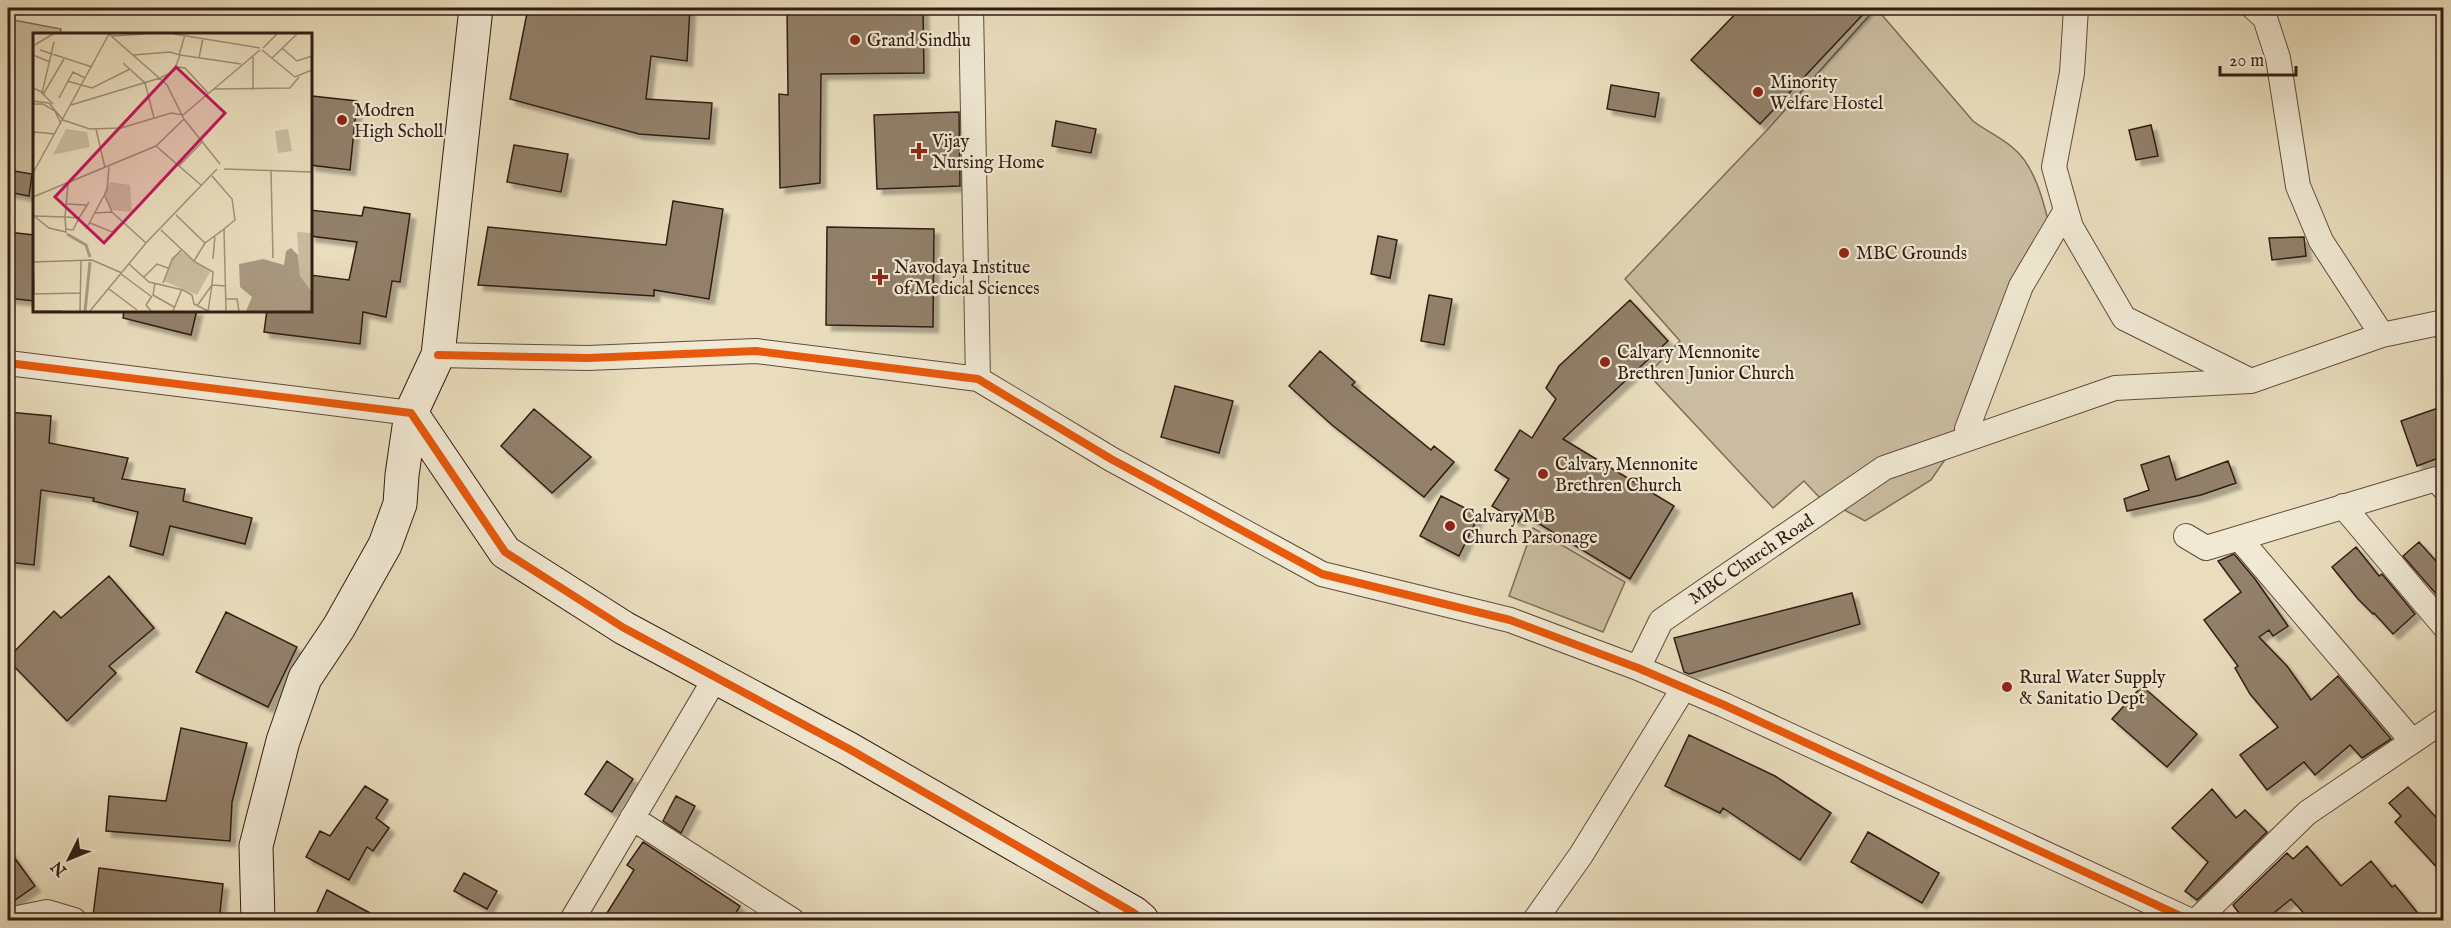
<svg xmlns="http://www.w3.org/2000/svg" width="2451" height="928" font-family="'IM FELL English',serif">
  <style>
    .green { fill: #cabca0; stroke: #7e6c5a; stroke-width: 1.5 }
    .building { fill: #92806b; stroke: #331c13; stroke-width: 1.5; filter: url(#shadow) }
    .lines { fill: none; stroke-linecap: round; stroke-linejoin: round }
    .street-casing { stroke: #604c3e; stroke-width: 26 }
    .secondary-casing { stroke: #331c13; stroke-width: 35 }
    .street { stroke: #f1e9d4; stroke-width: 24 }
    .secondary { stroke: #f1e9d4; stroke-width: 33 }
    .cycleway-casing { stroke: #f1e9d4; stroke-width: 11 }
    .cycleway { stroke: #e8590c; stroke-width: 8 }
    .poi-dot { fill: #8f2418; stroke: #f1e9d4; stroke-width: 2 }
    .labels { text-anchor: middle; stroke-width: 4.5; stroke-linejoin: round; paint-order: stroke }
    .poi-label { font-size: 18px; fill: #331c13; stroke: #f1e9d4; text-anchor: start }
    .street-label { font-size: 18px; fill: #331c13; stroke: #f1e9d4 }
    .inset-river { fill: none; stroke: #ab9b83; stroke-width: 3 }
    .inset-road { fill: none; stroke: #a09079; stroke-width: 1.5 }
    .view { fill: #c2185b; fill-opacity: 0.15; stroke: #c2185b; stroke-width: 3 }
    .inset-edge { fill: none; stroke: #331c13; stroke-width: 3 }
  </style>
  <defs>
    <filter id="shadow"><feDropShadow dx="5.5" dy="5.5" stdDeviation="1.5" flood-color="#0004"/></filter>
  </defs>
  <rect width="100%" height="100%" fill="#e9ddbd"/>
  <filter id="stains"><feTurbulence type="fractalNoise" baseFrequency=".00333" numOctaves="4"/><feColorMatrix values="0 0 0 0 .2 0 0 0 0 .09 0 0 0 0 .02 0 0 0 .5 -.17"/></filter>
  <radialGradient id="worn" r=".72"><stop offset=".6" stop-color="#630" stop-opacity="0"/><stop offset="1" stop-color="#630" stop-opacity=".3"/></radialGradient>
  <path class="green" d="M 1876,8 L 1973,121 C 1985,130 2001,138 2012,147 C 2036,166 2044,204 2051,232 L 1975,416 L 1931,480 L 1865,521 L 1818,496 L 1804,481 L 1773,508 L 1648,374 L 1680,341 L 1625,279 L 1767,130 Z
    M 8,19 L 61,29 L 60,34 L 34,34 L 34,175 L 8,170 Z
    M 1533,528 L 1625,582 L 1603,632 L 1509,596 Z"/>
  <path class="building" d="M 528,8 L 690,8 L 687,61 L 651,56 L 646,99 L 712,103 L 709,139 L 639,134 L 510,99 Z
    M 787,8 L 923,8 L 924,73 L 821,74 L 820,183 L 780,188 L 779,94 L 788,95 Z
    M 1741,8 L 1869,8 L 1760,124 L 1691,60 Z
    M 1611,85 L 1659,93 L 1655,117 L 1607,109 Z
    M 312,96 L 357,101 L 350,170 L 310,165 Z
    M 959,112 L 960,186 L 877,189 L 874,115 Z
    M 1056,121 L 1096,129 L 1091,153 L 1052,146 Z
    M 2151,125 L 2158,156 L 2136,160 L 2129,130 Z
    M 514,145 L 568,154 L 561,192 L 507,182 Z
    M 8,170 L 32,174 L 29,196 L 8,192 Z
    M 673,201 L 723,209 L 709,299 L 654,290 L 654,296 L 478,285 L 488,227 L 666,245 Z
    M 364,207 L 410,214 L 400,282 L 392,281 L 386,317 L 363,312 L 360,344 L 264,332 L 267,310 L 310,310 L 310,275 L 349,280 L 357,242 L 310,236 L 310,210 L 362,216 Z
    M 827,227 L 934,229 L 933,327 L 826,325 Z
    M 8,232 L 34,235 L 34,301 L 8,298 Z
    M 1378,236 L 1397,240 L 1390,278 L 1371,274 Z
    M 2304,237 L 2306,256 L 2272,260 L 2269,238 Z
    M 1429,295 L 1452,299 L 1444,345 L 1421,341 Z
    M 1630,300 L 1668,341 L 1563,439 L 1674,506 L 1630,579 L 1523,514 L 1518,522 L 1492,506 L 1509,479 L 1495,470 L 1520,430 L 1532,438 L 1556,399 L 1546,388 L 1559,366 Z
    M 124,310 L 197,310 L 191,335 L 123,318 Z
    M 1320,351 L 1355,382 L 1352,385 L 1431,450 L 1434,446 L 1454,462 L 1424,497 L 1332,425 L 1289,386 Z
    M 1175,386 L 1233,401 L 1219,453 L 1161,437 Z
    M 2438,408 L 2444,424 L 2444,456 L 2417,466 L 2401,421 Z
    M 534,409 L 591,457 L 552,493 L 501,446 Z
    M 8,412 L 51,416 L 49,443 L 128,458 L 122,479 L 185,489 L 183,501 L 252,518 L 245,544 L 170,526 L 163,555 L 130,546 L 138,512 L 93,501 L 94,498 L 41,490 L 34,565 L 8,562 Z
    M 2169,456 L 2176,480 L 2228,461 L 2236,483 L 2201,495 L 2127,511 L 2124,499 L 2149,490 L 2141,465 Z
    M 1441,496 L 1479,515 L 1459,556 L 1420,536 Z
    M 2419,542 L 2444,570 L 2444,603 L 2403,556 Z
    M 2356,547 L 2379,576 L 2382,574 L 2415,614 L 2393,634 L 2374,613 L 2373,614 L 2358,599 L 2332,567 Z
    M 2234,554 L 2255,579 L 2288,626 L 2273,636 L 2269,630 L 2259,637 L 2287,666 L 2311,700 L 2338,676 L 2391,739 L 2362,758 L 2350,745 L 2315,775 L 2304,762 L 2267,790 L 2240,755 L 2278,727 L 2250,694 L 2235,668 L 2238,666 L 2204,620 L 2241,592 L 2218,561 Z
    M 109,576 L 154,628 L 109,666 L 116,673 L 67,721 L 8,660 L 8,658 L 54,611 L 61,618 Z
    M 1852,593 L 1860,624 L 1689,674 L 1684,672 L 1674,638 Z
    M 226,612 L 297,647 L 268,707 L 196,672 Z
    M 2142,686 L 2197,734 L 2167,767 L 2112,719 Z
    M 181,728 L 247,743 L 232,802 L 230,841 L 106,831 L 109,796 L 166,801 Z
    M 1689,735 L 1775,776 L 1831,813 L 1800,860 L 1723,808 L 1720,813 L 1665,786 Z
    M 607,761 L 633,779 L 612,812 L 585,794 Z
    M 365,786 L 388,800 L 376,818 L 389,828 L 373,851 L 367,847 L 349,880 L 306,857 L 320,831 L 330,836 Z
    M 2408,787 L 2444,826 L 2444,875 L 2395,822 L 2401,816 L 2389,803 Z
    M 2212,789 L 2236,818 L 2245,810 L 2267,832 L 2197,900 L 2185,891 L 2208,862 L 2172,828 Z
    M 676,796 L 695,806 L 681,833 L 663,821 Z
    M 1868,832 L 1939,873 L 1922,903 L 1851,862 Z
    M 643,842 L 740,906 L 731,921 L 602,921 L 634,870 L 627,865 Z
    M 2307,846 L 2341,886 L 2371,861 L 2392,887 L 2395,885 L 2424,921 L 2311,921 L 2291,899 L 2264,921 L 2245,921 L 2233,905 L 2287,853 L 2293,859 Z
    M 8,849 L 35,886 L 8,905 Z
    M 99,868 L 223,884 L 219,921 L 129,921 L 93,916 Z
    M 464,873 L 497,891 L 487,909 L 454,891 Z
    M 327,890 L 385,921 L 313,921 Z"/>
  <g class="lines">
    <g class="street-casing">
      <path id="street" d="M 971,8 L 978,379
        M 2254,8 L 2265,18 L 2278,58 L 2298,186 L 2321,241 L 2382,335
        M 2066,210 L 2071,227 L 2124,318 L 2249,380
        M 438,355 L 588,358 L 756,351 L 978,379 L 1111,459 L 1322,574 L 1510,620 L 1638,668 L 1724,705 L 2189,920
        M 8,363 L 411,413
        M 1967,429 L 2021,286 L 2066,210 L 2054,167 L 2072,73 L 2076,8
        M 2343,506 L 2444,626
        M 2186,536 L 2206,548 L 2436,479 L 2444,488
        M 2239,538 L 2412,741
        M 1638,668 L 1661,621 L 1884,468 L 2115,388 L 2251,381 L 2382,335 L 2444,322
        M 632,818 L 792,920
        M 8,920 L 47,912 L 74,920
        M 572,920 L 716,677
        M 1535,920 L 1581,855 L 1683,689
        M 2197,920 L 2307,813 L 2444,720"/>
    </g>
    <g class="secondary-casing">
      <path id="secondary" d="M 411,413 L 505,552 L 624,628 L 849,749 L 1134,913 L 1142,920
        M 258,920 L 256,846 L 283,741 L 305,678 L 339,627 L 385,545 L 400,504 L 402,475 L 411,413 L 438,355 L 476,8"/>
    </g>
    <use href="#street" class="street"/>
    <use href="#secondary" class="secondary"/>
    <g class="cycleway-casing">
      <path id="cycleway" d="M 438,355 L 588,358 L 756,351 L 978,379 L 1111,459 L 1322,574 L 1510,620 L 1638,668 L 1724,705 L 2189,920
        M 8,363 L 411,413 L 505,552 L 624,628 L 849,749 L 1134,913 L 1142,920"/>
    </g>
    <use href="#cycleway" class="cycleway"/>
  </g>
  <g class="poi-dot">
    <circle cx="855" cy="40" r="6"/>
    <circle cx="1758" cy="92" r="6"/>
    <circle cx="342" cy="120" r="6"/>
    <path d="M916 142h6v6h6v6h-6v6h-6v-6h-6v-6h6z"/>
    <circle cx="1844" cy="253" r="6"/>
    <path d="M877 268h6v6h6v6h-6v6h-6v-6h-6v-6h6z"/>
    <circle cx="1605" cy="362" r="6"/>
    <circle cx="1543" cy="474" r="6"/>
    <circle cx="1450" cy="526" r="6"/>
    <circle cx="2007" cy="687" r="6"/>
  </g>
  <g class="labels">
    <g class="poi-label">
      <text x="867" y="46">Grand Sindhu</text>
      <text x="1770" y="88">Minority<tspan x="1770" dy="21">Welfare Hostel</tspan></text>
      <text x="354" y="116">Modren<tspan x="354" dy="21">High Scholl</tspan></text>
      <text x="932" y="147">Vijay<tspan x="932" dy="21">Nursing Home</tspan></text>
      <text x="1856" y="259">MBC Grounds</text>
      <text x="894" y="273">Navodaya Institue<tspan x="894" dy="21">of Medical Sciences</tspan></text>
      <text x="1617" y="358">Calvary Mennonite<tspan x="1617" dy="21">Brethren Junior Church</tspan></text>
      <text x="1555" y="470">Calvary Mennonite<tspan x="1555" dy="21">Brethren Church</tspan></text>
      <text x="1462" y="522">Calvary M B<tspan x="1462" dy="21">Church Parsonage</tspan></text>
      <text x="2019" y="683">Rural Water Supply<tspan x="2019" dy="21">&amp; Sanitatio Dept</tspan></text>
    </g>
    <g class="street-label">
      <text transform="translate(1751 559) rotate(-34)" y="6">MBC Church Road</text>
    </g>
  </g>
  <g transform="translate(33 33)">
    <rect width="279" height="279" fill="#e9ddbd"/>
    <path d="M 33,96 L 54,99 L 57,114 L 20,122 ZM 255,96 L 259,118 L 245,120 L 242,98 ZM 77,149 L 97,152 L 99,179 L 78,177 L 71,159 ZM 264,199 L 279,200 L 279,259 L 267,243 ZM 148,218 L 177,239 L 164,262 L 131,248 L 139,224 Z" fill="#cabca0"/>
    <path d="M 258,215 L 265,222 L 267,243 L 279,259 L 279,278 L 213,278 L 219,264 L 207,254 L 206,231 L 230,226 L 251,232 L 253,218 Z" fill="#ab9b83"/>
    <path class="inset-river" d="M 34,201 L 53,212 L 57,224M 52,278 L 57,229"/>
    <path class="inset-road" d="M 76,1 L 134,52 L 151,86 L 187,131M 141,1 L 227,15M 79,3 L 112,1M 0,13 L 20,1M 230,15 L 244,1M 249,15 L 264,28 L 279,23M 7,17 L 59,34M 229,17 L 262,44 L 279,37M 0,22 L 17,29M 146,22 L 152,2M 147,22 L 208,31M 220,24 L 220,57M 166,25 L 170,5M 239,25 L 264,1M 90,30 L 112,50 L 121,85M 144,34 L 152,35 L 175,60M 34,48 L 59,55 L 97,36M 0,55 L 11,60 L 31,26M 181,56 L 257,55 L 266,44M 26,65 L 40,39 L 52,45M 0,68 L 16,70 L 30,87 L 57,96 L 88,95 L 138,80 L 150,82 L 227,17M 0,71 L 10,71 L 22,78 L 28,91M 20,71 L 9,60 L 21,9M 38,72 L 127,45 L 141,38 L 147,22 L 137,19 L 100,22M 63,96 L 72,135M 0,105 L 2,99 L 22,101M 123,113 L 146,133M 191,136 L 279,139M 238,138 L 240,225M 0,140 L 76,1M 179,143 L 199,166 L 202,187 L 191,196 L 193,278M 168,152 L 146,133 L 170,108M 72,163 L 79,179 L 113,210M 0,164 L 123,113 L 151,86M 34,171 L 53,172M 61,180 L 79,179M 143,182 L 172,210 L 191,196M 0,183 L 32,184 L 35,151M 1,183 L 16,195 L 33,199 L 32,184M 33,184 L 46,185 L 56,169M 57,190 L 79,199 L 89,190M 32,196 L 40,197 L 46,185M 53,196 L 74,157 L 76,134M 128,197 L 162,229 L 180,239 L 179,252 L 164,273M 180,226 L 182,202M 161,228 L 172,210M 0,229 L 1,254M 0,229 L 59,227 L 89,240M 96,231 L 116,249 L 150,257 L 159,262 L 161,271 L 175,278M 88,241 L 119,264M 111,244 L 124,231 L 135,235M 122,250 L 120,262 L 141,274M 130,250 L 139,227 L 148,217M 1,254 L 1,261 L 47,260M 76,256 L 104,277M 192,266 L 204,266 L 206,278M 0,278 L 29,278M 47,278 L 48,228M 57,278 L 113,210 L 184,136M 118,278 L 113,272 L 119,263M 140,278 L 149,256M 175,278 L 179,252 L 192,253"/>
    <path class="view" d="M 143,34 L 192,80 L 71,210 L 22,164 Z"/>
    <rect width="279" height="279" class="inset-edge"/>
  </g>
  <rect width="2451" height="928" fill="none" stroke="#e9ddbd" stroke-width="30"/>
  <rect x="9" y="9" width="2433" height="910" fill="none" stroke="#331c13" stroke-width="3"/>
  <rect x="15" y="15" width="2421" height="898" fill="none" stroke="#331c13" stroke-width="1.5"/>
  <g transform="translate(69 859) rotate(227)" stroke="#f1e9d4" stroke-width="4.5" paint-order="stroke">
  <path d="M0-4.5L10 22L0 15L-10 22Z" fill="#331c13"/>
  <text y="-9" font-size="16" font-weight="bold" text-anchor="middle" fill="#331c13">N</text>
  </g>
  <path d="M2220 66v9h76v-9" fill="none" stroke="#331c13" stroke-width="3"/>
  <text x="2229" y="66" font-size="18" fill="#331c13" stroke="#f1e9d4" stroke-width="4.5" paint-order="stroke">20 m</text>
  <rect width="100%" height="100%" filter="url(#stains)"/>
  <rect width="100%" height="100%" fill="url(#worn)"/>
</svg>
